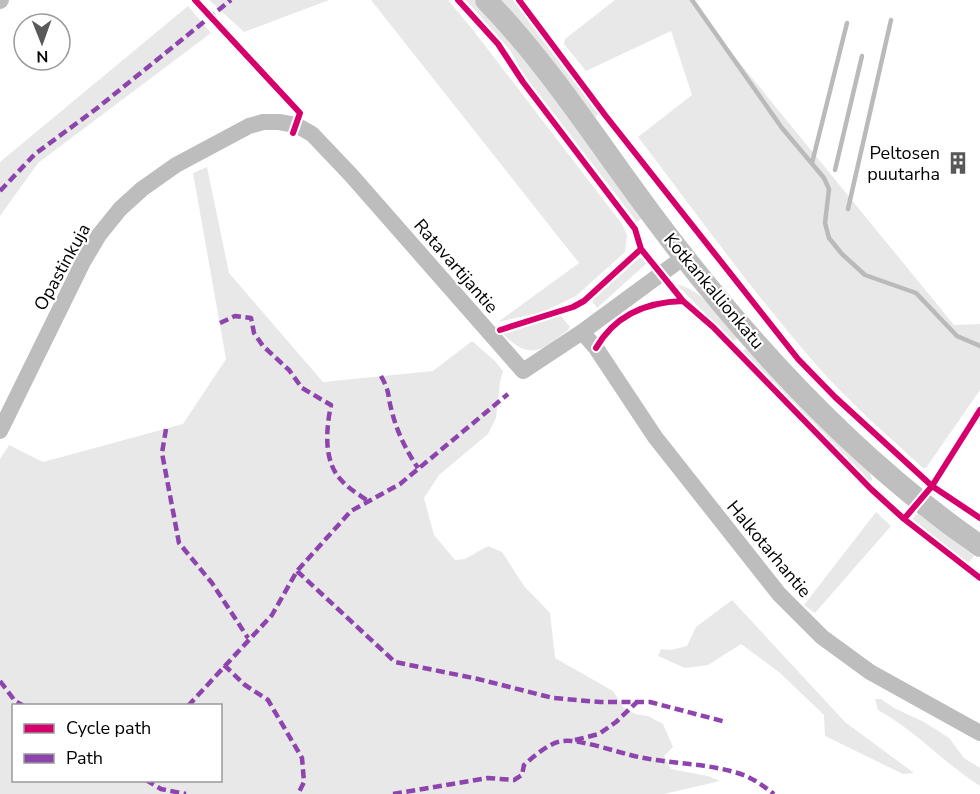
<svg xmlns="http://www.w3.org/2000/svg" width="980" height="794" font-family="'Nunito Sans',sans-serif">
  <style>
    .green { fill: #e8e8e8; fill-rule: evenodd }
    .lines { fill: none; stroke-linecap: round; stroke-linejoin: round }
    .stream { stroke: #bababa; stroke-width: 4.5 }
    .street { stroke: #bdbdbd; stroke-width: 16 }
    .secondary { stroke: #bfbfbf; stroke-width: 22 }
    .quiet { stroke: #8e44ad; stroke-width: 4.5; stroke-dasharray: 9 4.5; stroke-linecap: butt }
    .cycleway-casing { stroke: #fff; stroke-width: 10 }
    .cycleway { stroke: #d6006c; stroke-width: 6 }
    .labels { text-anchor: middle; stroke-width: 4.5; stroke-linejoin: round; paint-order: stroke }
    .poi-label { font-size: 18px; fill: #000; stroke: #fff; text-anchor: end }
    .street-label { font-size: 18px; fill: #000; stroke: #fff }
  </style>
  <rect width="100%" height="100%" fill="#fff"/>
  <path class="green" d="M 209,0 L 329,0 L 244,32 Z
    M 371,0 L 448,0 L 473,30 L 622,224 L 627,235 L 625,252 L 576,296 L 543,312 L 498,322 L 579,263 Z
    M 466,0 L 474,0 L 511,41 L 550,89 L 641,219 L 637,222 L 522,72 L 510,50 Z
    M 498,0 L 513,0 L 599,113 L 595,117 Z
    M 615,0 L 690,0 L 721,40 L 954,325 L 980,324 L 980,390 L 926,468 L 923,468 C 887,435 850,403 818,367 C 754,294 697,214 638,137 L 692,95 L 671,31 L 586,71 L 564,44 L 565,39 Z
    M 188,6 L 211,33 L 38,163 L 0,216 L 0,162 Z
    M 207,167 L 229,273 L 323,382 L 433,371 L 472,341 L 495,361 L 503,371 L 500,382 L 496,418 L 488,434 L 439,475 L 424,498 L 434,535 L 455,560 L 465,559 L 488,546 L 502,552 L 524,586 L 550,613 L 555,658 L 613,691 L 623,707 L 635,714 L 648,716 L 663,724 L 673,747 L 664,756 L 671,769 L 708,776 L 720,781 L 664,794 L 0,794 L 0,459 L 9,445 L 43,462 L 183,424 L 226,359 L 193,173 ZM 14,706 L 220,706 L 220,780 L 14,780 Z
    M 640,257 L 647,263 L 597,308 L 592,301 Z
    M 677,285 C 700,286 723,322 737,338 L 733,342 Z
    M 558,316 L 561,316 L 570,327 L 568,330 C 542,350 531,362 503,334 L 510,330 Z
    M 745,349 L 749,351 L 870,473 L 872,479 L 870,484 L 741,351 Z
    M 876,512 L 891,526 L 815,613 L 804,605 Z
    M 918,513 L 974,556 L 968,564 L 912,519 Z
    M 732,600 L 845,722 L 914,773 L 903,774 L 825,736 L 824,715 L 780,673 L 741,644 L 708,665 L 685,668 L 658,656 L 661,649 L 671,650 L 687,646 L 696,627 Z
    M 875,699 L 881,699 L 894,708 L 924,722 L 949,738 L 964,758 L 980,768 L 980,786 C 944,763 916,731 878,710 Z"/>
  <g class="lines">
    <path class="stream" d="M 692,0 L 782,128 L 824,178 L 829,189 L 825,223 L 829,238 L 842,254 L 865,275 L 916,293 L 957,336 L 980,346
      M 812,163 L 847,23
      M 835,170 L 862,56
      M 848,209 L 891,20"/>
    <path class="street" d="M 0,1 L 1,0
      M 582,332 L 596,348 L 655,437 L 779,594 L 822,637 L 870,672 L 980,733
      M 0,431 L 83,262 L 99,235 L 120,209 L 142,189 L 176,165 L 249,126 L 263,122 L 279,122 L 296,125 L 312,134 L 351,175 L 523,371 L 582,332 L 684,257"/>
    <path class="secondary" d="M 486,0 C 549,65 598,143 652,215 C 745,340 852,457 980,546"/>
    <path class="quiet" d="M 0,191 L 35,154 L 96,109 L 231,0
      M 220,323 L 235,316 L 251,318 L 254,333 L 263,346 L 289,370 L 302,388 L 331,405 C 326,430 323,462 342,481 C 349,489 360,495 368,501
      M 381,376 C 391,394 387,395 392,412 C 397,432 407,452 418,468
      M 166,429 L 162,453 L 179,543 L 212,583 L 248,638
      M 297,571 L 395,662 L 478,679 L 553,698 L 600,702 L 650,702 L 726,722
      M 224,665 L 245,685 L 268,700 L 302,758 L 304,782 L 298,794
      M 0,681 L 15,701 L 24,706
      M 188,706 L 272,615 L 297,571 L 351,511 L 400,484 L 508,394
      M 575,740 L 599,734 L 616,722 L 637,702
      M 146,780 L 161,789 L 186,794
      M 393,794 L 488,778 L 514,780 L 522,775 L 524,765 C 534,756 550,742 563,741 C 582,739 618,753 639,757 C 671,764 703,763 734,772 C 750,776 761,784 774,794"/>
    <g class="cycleway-casing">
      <path id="cycleway" d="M 195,0 L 300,113 L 293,133
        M 458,0 L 498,44 L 523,82 L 635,229 L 641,249 L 683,301 L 713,327 L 871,489 L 904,519 L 980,578
        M 519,0 L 605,115 L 798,359 L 835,397 L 932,486 L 980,518
        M 500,330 L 573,307 L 584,301 L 641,249
        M 596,348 C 615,315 646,302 683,301
        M 904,519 L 932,486 L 980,410"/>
    </g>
    <use href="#cycleway" class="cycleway"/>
  </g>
  <defs>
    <g id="building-bare" transform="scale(1.8)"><path d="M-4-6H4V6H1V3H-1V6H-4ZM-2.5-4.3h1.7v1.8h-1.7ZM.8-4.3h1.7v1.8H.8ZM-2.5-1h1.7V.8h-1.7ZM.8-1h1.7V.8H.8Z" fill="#595959" stroke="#fff" stroke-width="2.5" paint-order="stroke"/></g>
  </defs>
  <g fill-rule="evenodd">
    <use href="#building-bare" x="958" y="163"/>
  </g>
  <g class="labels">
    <g class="poi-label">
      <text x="940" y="159">Peltosen<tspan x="940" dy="21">puutarha</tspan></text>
    </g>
    <g class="street-label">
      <text transform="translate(456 266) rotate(49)" y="6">Ratavartijantie</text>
      <text transform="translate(62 267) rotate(-61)" y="6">Opastinkuja</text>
      <text transform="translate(714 291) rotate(50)" y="6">Kotkankallionkatu</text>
      <text transform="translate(769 549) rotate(50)" y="6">Halkotarhantie</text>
    </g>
  </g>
  <rect x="12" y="704" width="210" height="78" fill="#ffffff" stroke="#999999" stroke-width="1.5"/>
  <rect x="24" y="724" width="30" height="9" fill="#d6006c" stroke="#999999" stroke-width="1.5"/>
  <text x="66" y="734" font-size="18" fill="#000000">Cycle path</text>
  <rect x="24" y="754" width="30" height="9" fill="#8e44ad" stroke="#999999" stroke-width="1.5"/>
  <text x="66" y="764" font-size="18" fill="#000000">Path</text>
  <g transform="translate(42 42) rotate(179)"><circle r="28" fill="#ffffff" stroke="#999999" stroke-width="1.5"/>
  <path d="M0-4.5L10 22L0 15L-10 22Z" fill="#595959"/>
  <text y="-9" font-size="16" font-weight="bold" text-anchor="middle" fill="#000000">N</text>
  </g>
</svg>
